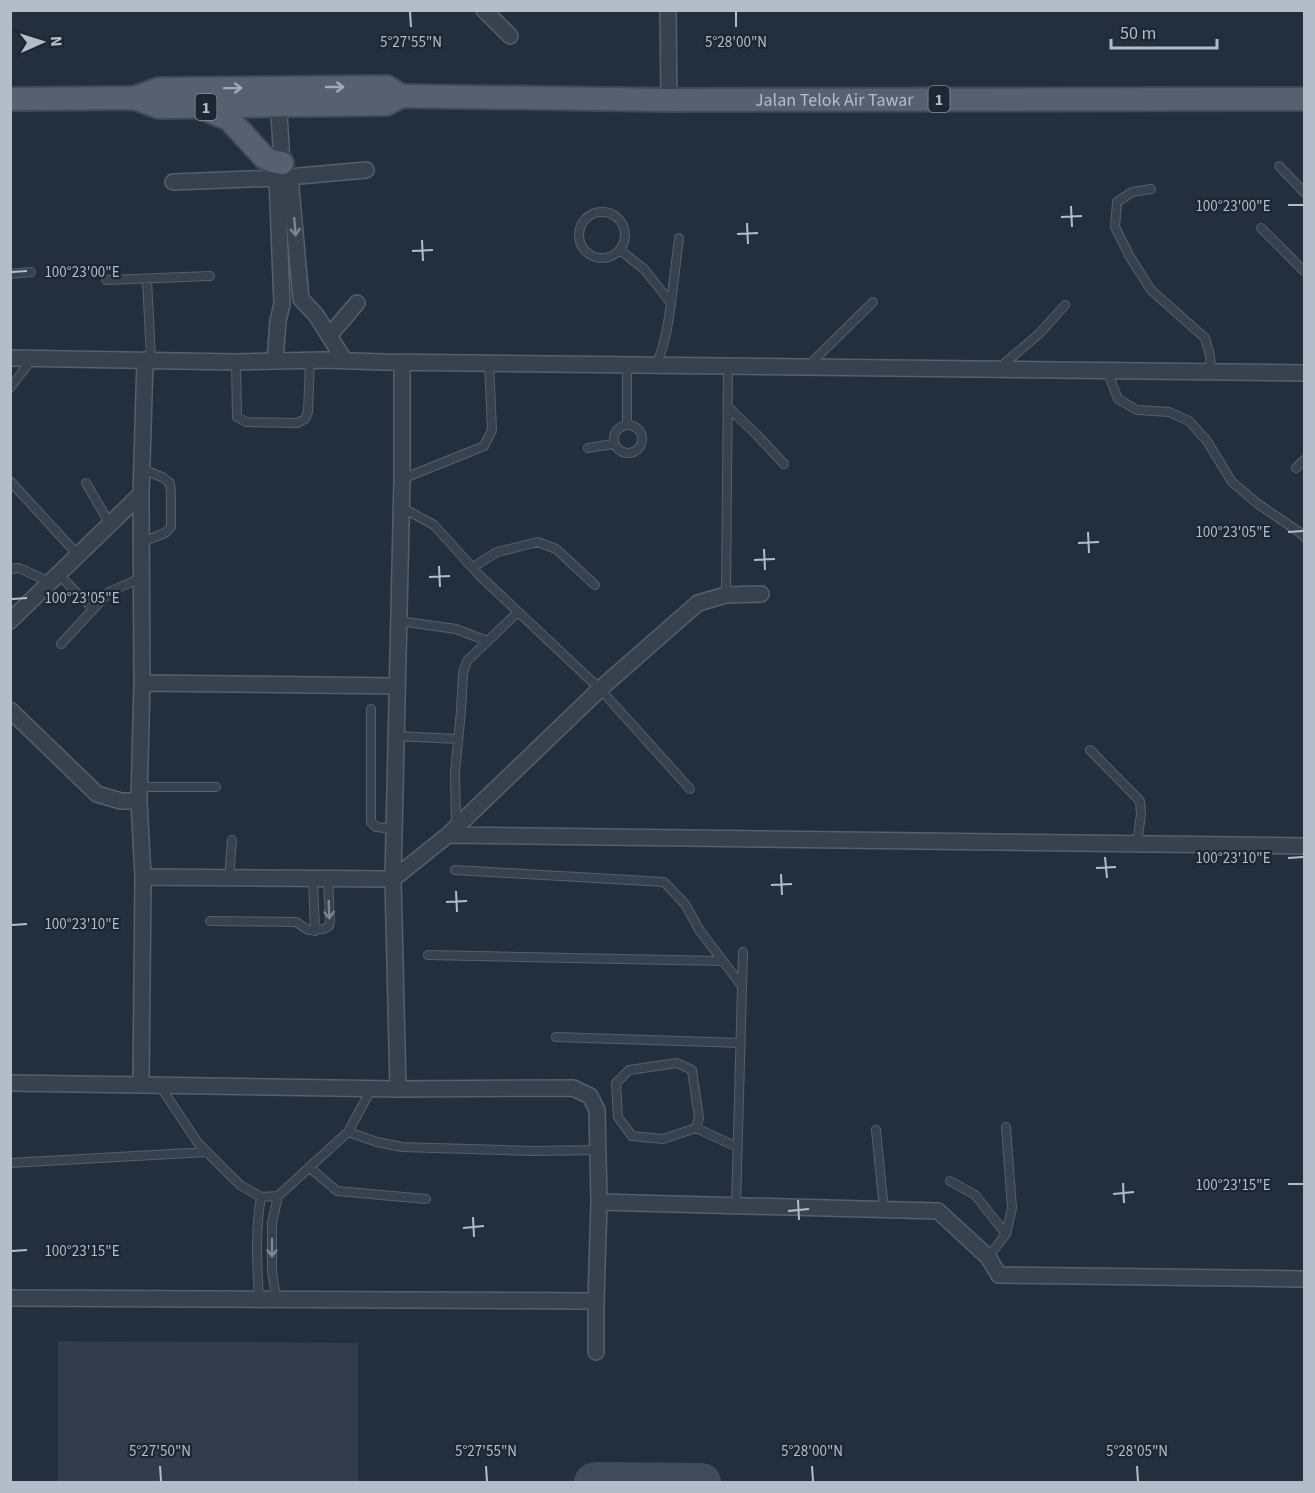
<svg xmlns="http://www.w3.org/2000/svg" width="1315" height="1493" font-family="'Source Sans 3',sans-serif">
  <style>
    .airport { fill: #323c4b }
    .lines { fill: none; stroke-linecap: round; stroke-linejoin: round }
    .taxiway { stroke: #3f4a5a; stroke-width: 38 }
    .lane-casing { stroke: #565f6c; stroke-width: 10 }
    .street-casing { stroke: #565f6c; stroke-width: 18 }
    .primary-casing { stroke: #414a57; stroke-width: 26 }
    .lane { stroke: #38414e; stroke-width: 8 }
    .street { stroke: #38414e; stroke-width: 15 }
    .primary { stroke: #56606e; stroke-width: 22 }
    .oneway { stroke: #a1aab7 }
    .oneway2 { stroke: #7c8592 }
    .ticks { fill: none; stroke: #b4bcc9; stroke-width: 2 }
    .labels { text-anchor: middle; stroke-width: 4.5; stroke-linejoin: round; paint-order: stroke }
    .shield { fill: #1d2633; stroke: #878f9c; stroke-width: 1.5 }
    .shield-label { font-size: 16px; font-weight: bold; fill: #b4bcc9 }
    .street-label { font-size: 18px; fill: #b4bcc9; stroke: #1d2633 }
    .ticks-label { font-size: 15px; text-anchor: middle; fill: #b4bcc9; stroke: #1d2633; stroke-width: 4.5; stroke-linejoin: round; paint-order: stroke }
  </style>
  <rect width="100%" height="100%" fill="#242f3e"/>
  <path class="airport" d="M 58,1341 L 358,1343 L 358,1482 L 58,1482 Z"/>
  <g class="lines">
    <path class="taxiway" d="M 593,1482 L 598,1481 L 702,1482"/>
    <g class="lane-casing">
      <path id="lane" d="M 1279,166 L 1304,192
        M 1151,189 L 1132,192 L 1117,202 L 1115,227 L 1130,257 L 1151,290 L 1205,338 L 1210,355 L 1211,372
        M579 235a23 23 0 1 1 46 0a23 23 0 1 1-46 0Z
        M 1261,228 L 1304,271
        M 620,250 L 644,269 L 671,303 C 668,325 665,345 656,365
        M 10,274 L 31,272
        M 147,279 L 151,360
        M 106,280 L 210,276
        M 671,303 L 679,238
        M 236,362 L 237,417 L 246,422 L 297,423 L 305,419 L 308,412 L 310,361
        M 627,365 L 627,424
        M 808,366 L 873,302
        M 999,368 L 1039,334 L 1065,305
        M 1107,371 L 1118,399 L 1137,410 L 1169,412 L 1189,421 L 1207,441 L 1232,482 L 1258,504 L 1299,532 L 1304,537
        M 10,388 L 32,359
        M 728,407 L 757,435 L 784,464
        M614 439a14 14 0 1 1 28 0a14 14 0 1 1-28 0Z
        M 588,448 L 613,444
        M 1296,468 L 1304,460
        M 402,479 L 484,446 L 492,430 L 489,363
        M 10,481 L 78,555
        M 86,483 L 110,524
        M 401,507 L 434,525 L 479,575 L 600,689 L 690,789
        M 142,542 L 165,533 L 171,527 L 171,494 L 170,483 L 162,477 L 142,469
        M 473,567 L 497,552 L 538,542 L 556,549 L 595,585
        M 10,569 L 19,568 L 50,582
        M 59,575 L 93,609
        M 726,595 L 728,366
        M 399,621 L 456,629 L 487,641
        M 61,644 L 109,592 L 141,578
        M 371,709 L 371,822 L 376,827 L 394,829
        M 396,736 L 458,739
        M 1090,750 L 1140,801 L 1141,814 L 1137,844
        M 139,787 L 216,787
        M 456,827 L 455,772 L 461,711 L 463,673 L 467,661 L 518,612
        M 455,870 L 664,882 L 685,904 L 700,931 L 742,986
        M 229,878 L 232,840
        M 313,879 L 315,931
        M 210,921 L 296,922 L 308,930 L 324,929 L 329,926 L 330,921 L 328,879
        M 428,955 L 723,961
        M 556,1037 L 741,1043
        M 677,1063 L 692,1070 L 699,1118 L 696,1128 L 663,1139 L 632,1136 L 618,1117 L 616,1083 L 629,1070 Z
        M 160,1086 L 198,1143 L 240,1185 L 261,1197 L 278,1196 L 348,1132 L 372,1088
        M 696,1128 L 737,1147
        M 876,1130 L 884,1210
        M 348,1132 L 377,1142 L 402,1147 L 532,1151 L 598,1150
        M 10,1163 L 207,1152
        M 309,1167 L 337,1191 L 426,1199
        M 950,1181 L 975,1195 L 1006,1234
        M 736,1206 L 743,952
        M 988,1257 L 1006,1234 L 1012,1208 L 1006,1127
        M 259,1299 C 257,1265 255,1231 261,1197
        M 276,1299 L 272,1270 L 272,1223 L 278,1196"/>
    </g>
    <g class="street-casing">
      <path id="street" d="M 484,10 L 510,36
        M 668,10 L 669,100
        M 278,97 L 282,163 L 283,172 L 290,177 L 301,299 L 316,315 L 345,361
        M 173,182 L 277,178 L 366,170
        M 329,336 L 357,303
        M 10,358 L 236,362 L 325,360 L 383,362 L 1304,373
        M 275,361 L 278,321 L 282,304 L 277,178 L 283,172
        M 10,621 L 141,494
        M 142,683 L 397,686
        M 10,710 L 97,794 L 121,801 L 139,801
        M 448,835 L 1304,846
        M 143,877 L 393,879 L 448,835 L 600,689 L 698,603 L 726,595 L 761,594
        M 10,1083 L 398,1089 L 573,1088 L 590,1096 L 597,1110 L 599,1202 L 596,1301 L 596,1352
        M 141,1085 L 143,877 L 139,801 L 142,683 L 141,494 L 145,360
        M 398,1089 L 393,879 L 402,479 L 402,362
        M 599,1202 L 938,1211 L 988,1257 L 999,1275 L 1304,1279
        M 10,1298 L 596,1301"/>
    </g>
    <g class="primary-casing">
      <g id="primary">
        <path d="M 134,98 L 159,89 L 387,87 L 401,96"/>
        <path id="s1" d="M 10,99 L 134,98 L 159,107 L 387,104 L 401,96 L 669,100 L 1304,99"/>
        <path d="M 204,109 L 229,119 L 264,157 L 272,161 L 282,163"/>
      </g>
    </g>
    <use href="#lane" class="lane"/>
    <use href="#street" class="street"/>
    <use href="#primary" class="primary"/>
  </g>
  <defs><path id="oneway-shaft" d="M-6 0H5M1.5-3L5.5 0L1.5 3" fill="none" stroke-width="1.6" stroke-linecap="round" stroke-linejoin="round" transform="scale(1.5)"/></defs>
  <g class="oneway">
    <use href="#oneway-shaft" transform="translate(335 87)"/>
    <use href="#oneway-shaft" transform="translate(233 88) rotate(-1)"/>
  </g>
  <g class="oneway2">
    <use href="#oneway-shaft" transform="translate(295 227) rotate(85)"/>
    <use href="#oneway-shaft" transform="translate(329 910) rotate(88)"/>
    <use href="#oneway-shaft" transform="translate(272 1248) rotate(90)"/>
  </g>
  <path class="ticks" d="M 410,12 L 411,27M 736,12 L 736,27M 1288,205 L 1303,205M 1071,206 L 1072,227M 1061,217 L 1082,216M 747,223 L 748,244M 737,234 L 758,233M 422,240 L 423,261M 412,251 L 433,250M 12,272 L 27,271M 1088,532 L 1089,553M 1288,532 L 1303,531M 1078,543 L 1099,542M 764,549 L 765,570M 754,560 L 775,559M 439,566 L 440,587M 429,577 L 450,576M 12,599 L 27,598M 1105,857 L 1107,878M 1288,858 L 1303,857M 1096,868 L 1116,867M 781,874 L 782,895M 771,885 L 792,884M 456,891 L 457,912M 446,902 L 467,901M 12,925 L 27,924M 1123,1183 L 1124,1203M 1288,1184 L 1303,1184M 1113,1194 L 1134,1192M 798,1200 L 799,1220M 788,1211 L 809,1209M 473,1217 L 474,1237M 463,1228 L 484,1226M 12,1251 L 27,1250M 160,1466 L 161,1481M 486,1466 L 487,1481M 812,1466 L 813,1481M 1137,1466 L 1138,1481"/>
  <g class="labels">
    <g class="shield">
      <rect x="928.5" y="86" width="21" height="26" rx="4.5"/>
      <rect x="195.5" y="94" width="21" height="26" rx="4.5"/>
    </g>
    <g class="shield-label">
      <text x="939" y="105">1</text>
      <text x="206" y="113">1</text>
    </g>
    <g class="street-label">
      <text dy="6" stroke="none"><textPath href="#s1" startOffset="828">Jalan Telok Air Tawar</textPath></text>
    </g>
  </g>
  <g class="ticks-label">
    <text x="411" y="47">5°27'55"N</text>
    <text x="736" y="47">5°28'00"N</text>
    <text x="1233" y="211">100°23'00"E</text>
    <text x="82" y="277">100°23'00"E</text>
    <text x="1233" y="537">100°23'05"E</text>
    <text x="82" y="603">100°23'05"E</text>
    <text x="1233" y="863">100°23'10"E</text>
    <text x="82" y="929">100°23'10"E</text>
    <text x="1233" y="1190">100°23'15"E</text>
    <text x="82" y="1256">100°23'15"E</text>
    <text x="160" y="1456">5°27'50"N</text>
    <text x="486" y="1456">5°27'55"N</text>
    <text x="812" y="1456">5°28'00"N</text>
    <text x="1137" y="1456">5°28'05"N</text>
  </g>
  <rect width="1315" height="1493" fill="none" stroke="#b4bcc9" stroke-width="24"/>
  <g transform="translate(42 42) rotate(87)" stroke="#1d2633" stroke-width="4.5" paint-order="stroke">
  <path d="M0-4.5L10 22L0 15L-10 22Z" fill="#b4bcc9"/>
  <text y="-9" font-size="16" font-weight="bold" text-anchor="middle" fill="#b4bcc9">N</text>
  </g>
  <path d="M1111 39v9h106v-9" fill="none" stroke="#b4bcc9" stroke-width="3"/>
  <text x="1120" y="39" font-size="18" fill="#b4bcc9" stroke="#1d2633" stroke-width="4.5" paint-order="stroke">50 m</text>
</svg>
